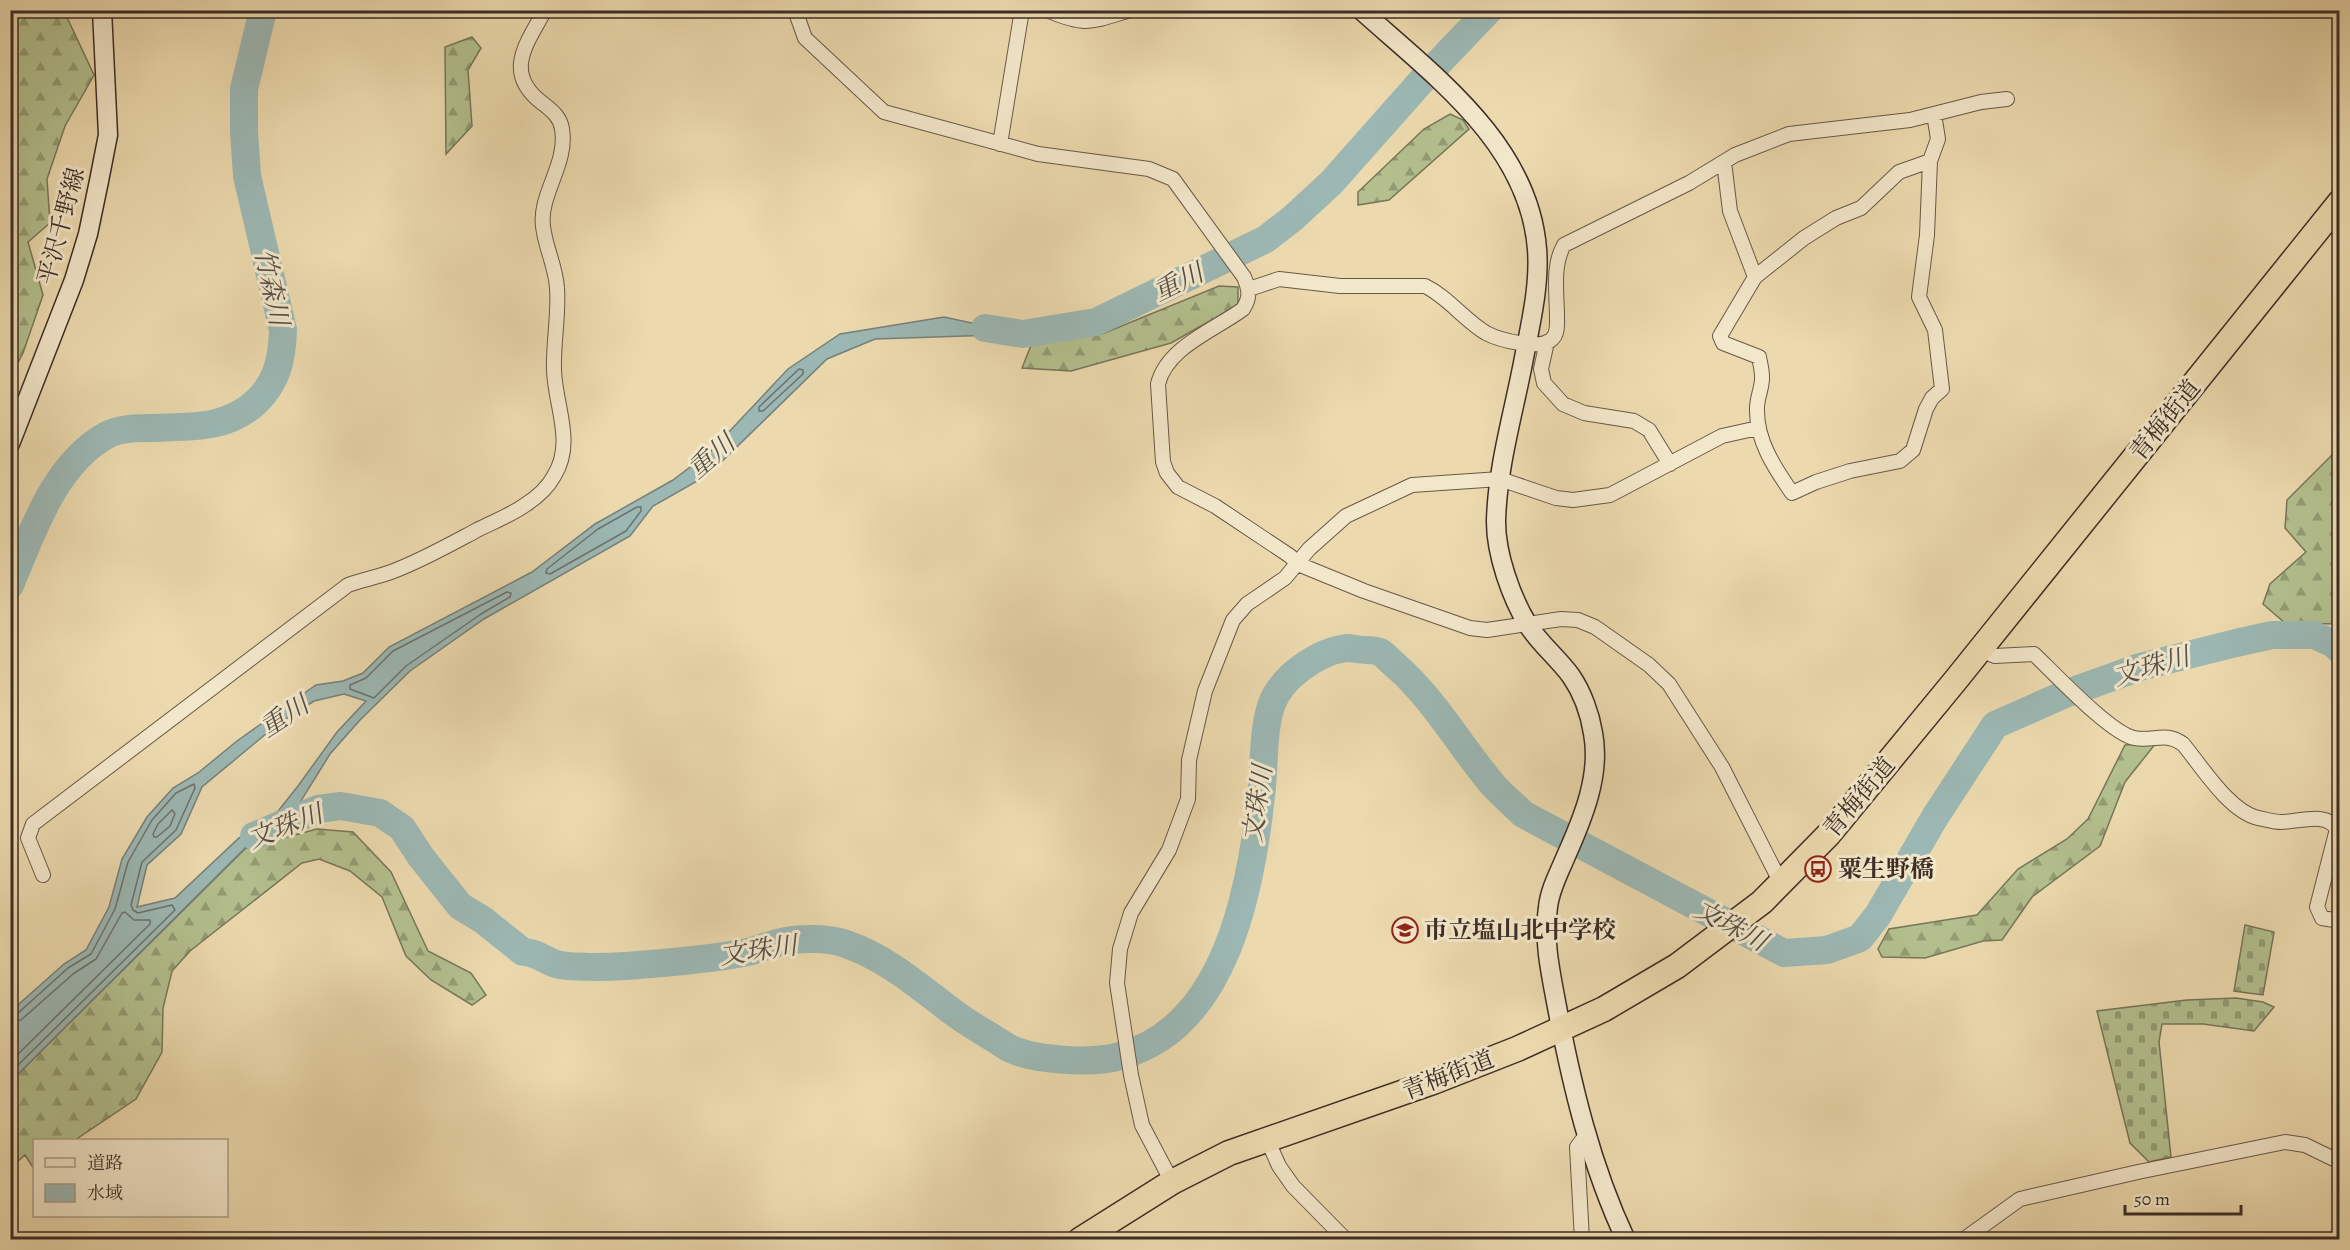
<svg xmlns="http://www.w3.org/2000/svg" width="2350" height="1250" font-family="Alegreya,'Noto Serif JP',serif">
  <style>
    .forest { fill: url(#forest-firs); stroke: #78765a; stroke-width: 1.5 }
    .cemetery { fill: url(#cemetery-stones); stroke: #78765a; stroke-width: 1.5 }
    .water { fill: #9cb8b4; stroke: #76807b; stroke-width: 1.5; fill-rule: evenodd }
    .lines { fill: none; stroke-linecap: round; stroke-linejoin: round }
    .shore { stroke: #6c726d; stroke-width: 1.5 }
    .river { stroke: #9cb8b4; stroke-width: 28 }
    .street-casing { stroke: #685848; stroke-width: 16 }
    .secondary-casing { stroke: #3c2d26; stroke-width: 21 }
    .highway-casing { stroke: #3c2d26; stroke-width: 27 }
    .street { stroke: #f3e7ca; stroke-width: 14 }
    .secondary { stroke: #f3e7ca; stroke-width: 18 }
    .highway { stroke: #ecdaae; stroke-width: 24 }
    .labels { text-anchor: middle; stroke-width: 6; stroke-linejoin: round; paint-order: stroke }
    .street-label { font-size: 24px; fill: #3c2d26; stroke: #f3e7ca }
    .poi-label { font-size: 24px; font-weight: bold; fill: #3c2d26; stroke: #f3e7ca; text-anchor: start }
    .water-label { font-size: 26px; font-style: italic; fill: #54504a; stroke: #f3e7ca }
  </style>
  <defs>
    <pattern id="forest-firs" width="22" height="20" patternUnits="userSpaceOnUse" patternTransform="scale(1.5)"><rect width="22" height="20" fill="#b3c08e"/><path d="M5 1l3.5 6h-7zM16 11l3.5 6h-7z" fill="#939c74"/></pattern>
    <pattern id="cemetery-stones" width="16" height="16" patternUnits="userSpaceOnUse" patternTransform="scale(1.5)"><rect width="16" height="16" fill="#b3c08e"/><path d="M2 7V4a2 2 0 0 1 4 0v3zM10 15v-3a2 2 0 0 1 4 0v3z" fill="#939c74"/></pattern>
  </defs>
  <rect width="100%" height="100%" fill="#ecdaae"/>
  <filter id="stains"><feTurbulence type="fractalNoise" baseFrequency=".00333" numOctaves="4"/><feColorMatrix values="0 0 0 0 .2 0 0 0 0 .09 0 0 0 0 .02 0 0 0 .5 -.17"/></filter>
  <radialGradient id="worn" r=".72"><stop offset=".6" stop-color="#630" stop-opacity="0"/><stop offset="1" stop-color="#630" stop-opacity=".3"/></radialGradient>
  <path class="forest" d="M 11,10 L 64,11 L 94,75 L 65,126 L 47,179 L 50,223 L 28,242 L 43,295 L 23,353 L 11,376 Z
    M 472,37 L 481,48 L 468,70 L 472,126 L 446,154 L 445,47 Z
    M 1450,114 L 1463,120 L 1469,129 L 1389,200 L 1358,205 L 1358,192 L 1424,129 Z
    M 1219,286 L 1238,287 L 1238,305 L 1171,343 L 1071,371 L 1022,368 L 1032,343 L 1102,334 Z
    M 2339,448 L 2339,624 L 2285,623 L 2263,604 L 2270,584 L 2306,552 L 2285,528 L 2287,500 Z
    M 2156,743 L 2125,782 L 2100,846 L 2032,897 L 2002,940 L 1983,941 L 1925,958 L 1882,957 L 1878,949 L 1889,929 L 1977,915 L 2018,869 L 2067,839 L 2088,819 L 2125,745 Z
    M 317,829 L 353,832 L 391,872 L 428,951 L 471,973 L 486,995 L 472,1005 L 431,980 L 406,956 L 382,897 L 350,871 L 319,859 L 302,863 L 190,951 L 172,971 L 163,1008 L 162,1052 L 136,1099 L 75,1140 L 34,1140 L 34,1169 L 25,1155 L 11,1167 L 11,1081 L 246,848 Z"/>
  <path class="cemetery" d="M 2245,925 L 2274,932 L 2263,995 L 2234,991 Z
    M 2236,998 L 2263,1002 L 2274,1007 L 2254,1031 L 2203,1024 L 2162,1024 L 2159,1042 L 2171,1157 L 2149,1162 L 2130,1143 L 2097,1011 L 2187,1000 Z"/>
  <path class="water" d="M 944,317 L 1023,334 L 875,339 L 827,359 L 708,475 L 653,506 L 630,536 L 484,619 L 410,671 L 360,720 L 330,754 L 283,830 L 245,848 L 11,1081 L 11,1011 L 64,964 L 86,950 L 109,907 L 122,859 L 147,817 L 173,788 L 198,773 L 237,741 L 316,685 L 343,681 L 363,673 L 389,647 L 532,572 L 595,524 L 673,480 L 711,451 L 788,369 L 840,334 ZM 344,694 L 366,701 L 337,732 L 298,786 L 267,825 L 239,838 L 175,898 L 137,907 L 147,865 L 181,834 L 202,787 L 279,723 L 314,701 Z"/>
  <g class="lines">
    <path class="shore" d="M 799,369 L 803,370 L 803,374 L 763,411 L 759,411 L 759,407 Z
      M 637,507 L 641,507 L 641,511 L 626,531 L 550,574 L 546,573 L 547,569 L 598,529 Z
      M 507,592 L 511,593 L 510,597 L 481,614 L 406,666 L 374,698 L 350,689 L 350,685 L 366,678 L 393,651 Z
      M 172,810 L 175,814 L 170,826 L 157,837 L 154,837 L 153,834 L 158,824 Z
      M 10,1015 L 17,1014 L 68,968 L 91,954 L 115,909 L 128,862 L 152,820 L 176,793 L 194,784 L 195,788 L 176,830 L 142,862 L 131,905 L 133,910 L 138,913 L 172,905 L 175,910 L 10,1073
      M 10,1023 L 21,1020 L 73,974 L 96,959 L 122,913 L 125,912 L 134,920 L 150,920 L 150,924 L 10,1062"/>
    <path class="river" d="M 985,328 L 1023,334 L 1096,322 L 1266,239 L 1293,218 L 1331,183 L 1425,77 L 1489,10
      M 10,585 C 32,533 54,464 107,435 C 118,429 134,428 147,428 C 185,426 224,431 255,403 C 277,383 282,360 283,330 L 247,176 L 244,131 L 244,89 L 263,10
      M 254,836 L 318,809 L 341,806 L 380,813 L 402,828 L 421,857 L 460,906 L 483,920 L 523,952 C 535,952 544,960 556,964 C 570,968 609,967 625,966 C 663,963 707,960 743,953 C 755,951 765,946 777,943 C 796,938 827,937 846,944 C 891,960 920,988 957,1015 C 972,1026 989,1035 1004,1045 C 1027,1061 1094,1064 1120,1056 C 1226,1028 1251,889 1261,796 C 1265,766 1262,735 1271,706 C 1280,678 1317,652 1346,648 C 1352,648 1360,650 1366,650 C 1369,650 1377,651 1380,652 C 1385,655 1391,662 1396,666 C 1434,699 1460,746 1493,785 C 1502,795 1513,804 1523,814 L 1784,953 L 1827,950 L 1860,938 L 1878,915 L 1935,817 L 1995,725 L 2065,694 L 2140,667 L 2236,643 L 2272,635 L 2314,635 L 2334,644 L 2340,650"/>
    <g class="street-casing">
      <path id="street" d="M 795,10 L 805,38 L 884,112 L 1038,154 L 1149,169 L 1173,179 L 1244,277 C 1249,289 1251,297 1243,309 C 1215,330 1167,347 1158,384 L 1163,462 L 1167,473 L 1178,487 L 1215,506 L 1290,556 L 1298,564 L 1364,591 L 1470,628 L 1487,630 L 1561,619 L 1578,620 L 1595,627 L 1649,665 L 1669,684 L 1722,767 L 1781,883
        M 1047,10 C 1086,27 1091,22 1130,10
        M 1000,144 L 1022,10
        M 1724,162 L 1730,211 L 1755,277 L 1720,336 L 1723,343 L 1759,357 C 1760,363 1762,370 1762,376 C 1763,386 1757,397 1757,408 C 1756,440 1774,467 1792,493 L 1816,482 L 1850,471 L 1900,461 L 1913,450 L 1926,409 L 1932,398 L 1942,389 L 1935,330 L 1919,297 L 1927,235 L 1930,161 L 1938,139 L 1934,114
        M 1755,277 L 1804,238 L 1836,218 L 1861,208 L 1899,172 L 1930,161
        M 1249,289 L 1279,279 L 1340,286 L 1425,286 C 1448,297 1464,320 1486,333 C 1499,340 1541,351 1552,339 C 1558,334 1557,324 1557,317 C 1557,295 1552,265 1564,245 L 1689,183 L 1735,155 L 1789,134 L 1910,120 L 1981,102 L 2007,99
        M 1547,342 L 1541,369 L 1544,383 L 1563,404 L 1584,413 L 1634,421 L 1649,430 L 1670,464
        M 1980,650 L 1995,656 L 2034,654 C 2054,673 2110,733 2134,738 C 2154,742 2165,731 2183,744 C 2202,767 2229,811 2258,818 C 2265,819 2273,822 2281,822 C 2299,822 2326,811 2337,829 L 2317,907 L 2322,918 L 2340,921
        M 43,875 L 28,838 L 33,824 L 348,585 C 362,580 377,577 391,572 C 421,561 449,545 477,530 C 493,522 511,515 525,505 C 536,498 548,487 554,476 C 575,442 555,406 554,370 C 553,343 559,315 557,288 C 556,267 545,247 543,226 C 539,194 568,164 562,129 C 560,116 551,110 541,102 C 503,72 527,43 545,10
        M 1267,1139 L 1279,1166 L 1293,1186 L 1346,1240
        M 1172,1182 L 1142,1125 L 1131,1075 L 1117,983 L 1120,949 L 1131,913 L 1169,850 L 1188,799 L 1189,760 L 1205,691 L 1233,620 L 1247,604 L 1285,578 L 1309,549 L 1346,516 L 1412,485 L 1500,479 L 1556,498 L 1573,500 L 1610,495 L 1722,436 L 1758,428
        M 1582,1240 L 1577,1147 L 1586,1135
        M 1963,1240 L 2020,1199 L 2138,1172 L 2285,1142 L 2305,1145 L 2340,1162"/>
    </g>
    <g class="secondary-casing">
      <path id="secondary" d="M 1361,10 C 1433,75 1529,144 1537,249 C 1540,286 1530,326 1523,363 C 1513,415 1497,469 1496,522 C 1496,554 1511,597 1528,625 C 1539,643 1558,658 1571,676 C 1582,692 1590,714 1593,733 C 1601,775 1583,818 1566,856 C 1559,873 1550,889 1548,907 C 1543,941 1551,974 1557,1007 C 1572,1086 1591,1166 1626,1240
        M 10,444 L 74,280 L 88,234 L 99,181 L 108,135 L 102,10"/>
    </g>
    <g class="highway-casing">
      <path id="highway" d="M 1080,1240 L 1172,1182 L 1229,1153 L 1433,1082 L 1517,1049 L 1604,1009 L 1677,966 L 1762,902 L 1829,834 L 1955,681 L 2340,202"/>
    </g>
    <use href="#street" class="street"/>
    <use href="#secondary" class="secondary"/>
    <use href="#highway" class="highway"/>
  </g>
  <defs>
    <g id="bus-ring" transform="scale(1.35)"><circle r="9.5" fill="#f3e7ca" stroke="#8f2418" stroke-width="1.5"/><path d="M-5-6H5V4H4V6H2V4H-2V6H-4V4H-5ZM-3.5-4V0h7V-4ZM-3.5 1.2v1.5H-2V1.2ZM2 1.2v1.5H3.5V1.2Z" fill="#8f2418"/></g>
    <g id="school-ring" transform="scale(1.35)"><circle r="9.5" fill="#f3e7ca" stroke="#8f2418" stroke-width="1.5"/><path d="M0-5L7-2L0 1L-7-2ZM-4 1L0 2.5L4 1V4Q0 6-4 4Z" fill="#8f2418"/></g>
  </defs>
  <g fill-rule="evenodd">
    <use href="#bus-ring" x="1818" y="869"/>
    <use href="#school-ring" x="1405" y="930"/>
  </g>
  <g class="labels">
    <g class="street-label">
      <text transform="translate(61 226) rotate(-75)" y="8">平沢千野線</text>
      <text transform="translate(2165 420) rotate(-51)" y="8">青梅街道</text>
      <text transform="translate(1859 797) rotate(-50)" y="8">青梅街道</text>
      <text transform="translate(1448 1075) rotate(-21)" y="8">青梅街道</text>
    </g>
    <g class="poi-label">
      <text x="1838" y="877">粟生野橋</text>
      <text x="1424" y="938">市立塩山北中学校</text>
    </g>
    <g class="water-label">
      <text transform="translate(1178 282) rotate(-26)" y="9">重川</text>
      <text transform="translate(272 287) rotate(78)" y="9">竹森川</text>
      <text transform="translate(711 456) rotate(-41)" y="9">重川</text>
      <text transform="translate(2151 666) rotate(-16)" y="9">文珠川</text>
      <text transform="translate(284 716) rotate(-33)" y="9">重川</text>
      <text transform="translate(1257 804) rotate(-82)" y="9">文珠川</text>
      <text transform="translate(285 826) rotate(-21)" y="9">文珠川</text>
      <text transform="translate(1731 925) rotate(28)" y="9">文珠川</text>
      <text transform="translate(758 950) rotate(-8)" y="9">文珠川</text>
    </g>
  </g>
  <rect width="2350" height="1250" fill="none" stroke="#ecdaae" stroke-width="36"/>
  <rect x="12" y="12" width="2326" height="1226" fill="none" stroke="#3c2d26" stroke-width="3"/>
  <rect x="18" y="18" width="2314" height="1214" fill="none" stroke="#3c2d26" stroke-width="1.5"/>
  <rect x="33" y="1139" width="195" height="78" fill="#f3e7ca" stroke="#aa9d88" stroke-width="1.5"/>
  <rect x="45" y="1158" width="30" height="9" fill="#f3e7ca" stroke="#aa9d88" stroke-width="1.5"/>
  <text x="87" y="1169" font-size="18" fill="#3c2d26">道路</text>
  <rect x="45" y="1184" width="30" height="18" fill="#9cb8b4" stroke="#aa9d88" stroke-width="1.5"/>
  <text x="87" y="1199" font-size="18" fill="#3c2d26">水域</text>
  <path d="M2125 1205v9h116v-9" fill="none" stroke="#3c2d26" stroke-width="3"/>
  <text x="2134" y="1205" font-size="18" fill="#3c2d26" stroke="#f3e7ca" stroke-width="4.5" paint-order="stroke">50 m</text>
  <rect width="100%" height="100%" filter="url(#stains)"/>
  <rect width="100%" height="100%" fill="url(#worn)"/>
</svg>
